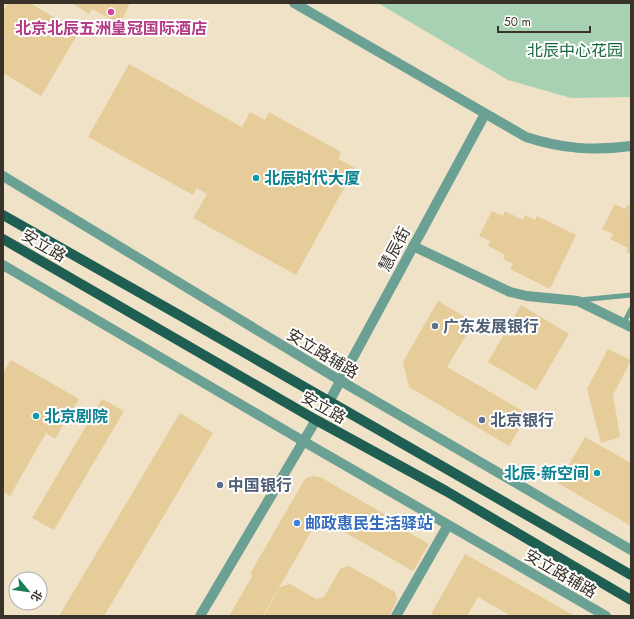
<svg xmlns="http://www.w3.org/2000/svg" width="634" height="619" font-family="Jost,'Noto Sans SC',sans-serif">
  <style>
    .green { fill: #a8d1b4 }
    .building { fill: #e6cc99 }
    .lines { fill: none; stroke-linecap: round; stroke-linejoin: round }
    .service { stroke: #6ba094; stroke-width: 5 }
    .minor { stroke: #6ba094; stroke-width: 10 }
    .tertiary { stroke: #6ba094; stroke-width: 10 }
    .primary { stroke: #1f5f53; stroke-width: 10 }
    .hotel-dot { fill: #d1479c; stroke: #fff; stroke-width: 1.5 }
    .culture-dot { fill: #0f9aa8; stroke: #fff; stroke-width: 1.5 }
    .service-dot { fill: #5c6f8a; stroke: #fff; stroke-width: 1.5 }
    .shop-dot { fill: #3f7fe0; stroke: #fff; stroke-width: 1.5 }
    .labels { text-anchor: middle; stroke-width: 4; stroke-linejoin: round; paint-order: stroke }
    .hotel-label { font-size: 16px; font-weight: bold; fill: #b23c85; stroke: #fff }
    .park-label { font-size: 16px; fill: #18683c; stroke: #fff }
    .culture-label { font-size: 16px; font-weight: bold; fill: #0d838f; stroke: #fff; text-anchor: start }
    .street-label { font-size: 16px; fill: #383228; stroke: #fff }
    .service-label { font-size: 16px; font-weight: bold; fill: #4e5e75; stroke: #fff; text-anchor: start }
    .shop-label { font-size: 16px; font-weight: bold; fill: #366cbe; stroke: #fff; text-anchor: start }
  </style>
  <rect width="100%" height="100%" fill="#f0e2c7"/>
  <path class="green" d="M 378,3 L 631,3 L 631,97 L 571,98 L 508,80 Z"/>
  <path class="building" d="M 8,3 L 30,3 L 79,32 L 41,96 L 3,73 L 3,12 Z
    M 72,3 L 130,3 L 120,24 L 92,9 L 89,14 Z
    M 129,64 L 242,127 L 250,112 L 265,120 L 269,112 L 341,152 L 338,159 L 355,168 L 296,275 L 193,218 L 207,194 L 197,188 L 193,195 L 88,137 Z
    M 615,204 L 625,209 L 628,204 L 631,206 L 631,254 L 626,252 L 628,248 L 610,239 L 613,234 L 602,229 Z
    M 492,211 L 503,216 L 505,211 L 523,220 L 525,215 L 535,220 L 537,216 L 576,235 L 550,289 L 510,269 L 513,264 L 503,259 L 505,255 L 488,246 L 490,241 L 479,236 Z
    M 438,301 L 474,322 L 447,367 L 528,414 L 509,446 L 409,387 L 403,362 Z
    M 521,305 L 569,334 L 536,390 L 488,362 Z
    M 608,349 L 631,360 L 613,395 L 620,437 L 601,443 L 587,389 Z
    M 11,360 L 79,399 L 55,439 L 46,433 L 10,496 L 3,492 L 3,373 Z
    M 102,399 L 124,411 L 54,530 L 32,518 Z
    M 180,413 L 213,433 L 104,616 L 59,616 Z
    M 585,437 L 631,463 L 631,526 L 558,483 Z
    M 314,476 L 322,478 L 403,525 L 401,528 L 429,544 L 413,571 L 334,526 L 312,530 L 263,616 L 229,616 L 253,575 L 250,574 L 302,484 L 306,478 Z
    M 465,554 L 575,616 L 511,616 L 478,597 L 467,616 L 436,616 L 431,614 Z
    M 349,566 L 395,592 L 397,600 L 389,616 L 264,616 L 280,587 L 290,584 L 316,599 L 324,597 L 340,569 Z"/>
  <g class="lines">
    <path class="service" d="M 580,300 L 631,295
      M 624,323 L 631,309"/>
    <path class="minor" d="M 294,3 L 526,137 C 563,149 593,151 631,146
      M 413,246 L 510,292 L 527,296 L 578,301 L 631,327
      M 330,400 L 485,114
      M 200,616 L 316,420
      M 396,616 L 448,525"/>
    <path class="tertiary" d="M 3,176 L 341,381 L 631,550
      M 3,265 L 303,441 L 606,616"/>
    <path class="primary" d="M 3,215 C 213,334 423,454 631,575
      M 3,239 L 316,420 L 446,491 L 631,600"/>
  </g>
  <circle class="hotel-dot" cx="111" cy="12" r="4"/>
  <g class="culture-dot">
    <circle cx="256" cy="178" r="4"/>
    <circle cx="36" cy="416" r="4"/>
    <circle cx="597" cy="473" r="4"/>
  </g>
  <g class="service-dot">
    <circle cx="435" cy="326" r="4"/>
    <circle cx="482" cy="420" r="4"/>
    <circle cx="220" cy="485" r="4"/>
  </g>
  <circle class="shop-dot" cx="297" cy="523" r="4"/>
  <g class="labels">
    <g class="hotel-label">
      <text x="111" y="34">北京北辰五洲皇冠国际酒店</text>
    </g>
    <g class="park-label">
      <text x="575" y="56">北辰中心花园</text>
    </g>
    <g class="culture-label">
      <text x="264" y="184">北辰时代大厦</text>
      <text x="44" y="422">北京剧院</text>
      <text x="589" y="479" text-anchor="end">北辰·新空间</text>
    </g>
    <g class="street-label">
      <text transform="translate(44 245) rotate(30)" y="6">安立路</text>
      <text transform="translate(394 249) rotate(-62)" y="6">慧辰街</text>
      <text transform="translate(323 353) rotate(31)" y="6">安立路辅路</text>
      <text transform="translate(324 407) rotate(29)" y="6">安立路</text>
      <text transform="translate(561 573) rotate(30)" y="6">安立路辅路</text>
    </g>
    <g class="service-label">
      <text x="443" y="332">广东发展银行</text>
      <text x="490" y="426">北京银行</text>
      <text x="228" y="491">中国银行</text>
    </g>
    <g class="shop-label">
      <text x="305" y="529">邮政惠民生活驿站</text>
    </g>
  </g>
  <rect width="634" height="619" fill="none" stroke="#383228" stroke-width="8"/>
  <g transform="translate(28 591) rotate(119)"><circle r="19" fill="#ffffff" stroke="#afada9"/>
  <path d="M0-3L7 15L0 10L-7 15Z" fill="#197d56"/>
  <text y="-6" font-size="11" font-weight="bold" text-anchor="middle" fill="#383228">北</text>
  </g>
  <path d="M498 26v6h92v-6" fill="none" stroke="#383228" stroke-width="2"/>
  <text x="504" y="26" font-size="12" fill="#383228" stroke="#ffffff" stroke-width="3" paint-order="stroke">50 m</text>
</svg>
